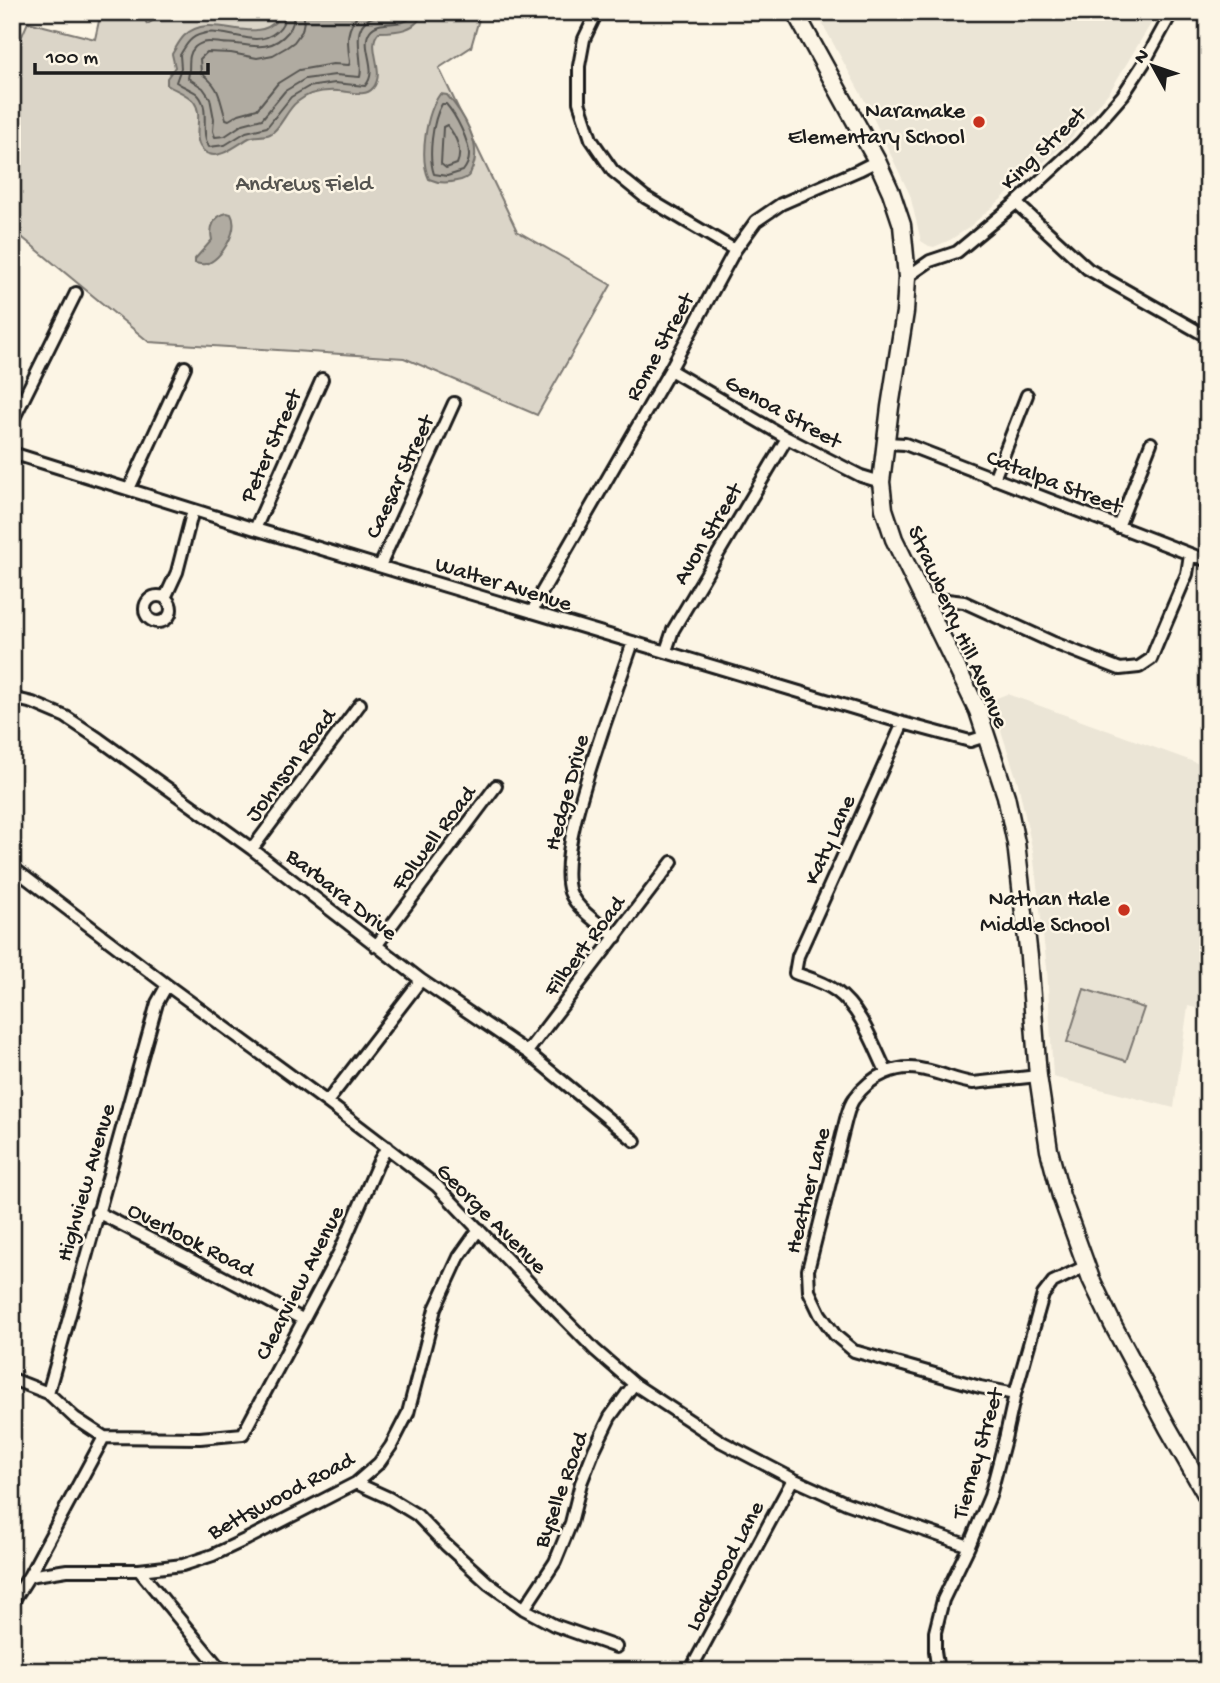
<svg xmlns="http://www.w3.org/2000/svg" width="1220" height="1683" font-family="'Gochi Hand',sans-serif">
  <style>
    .built { fill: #ebe5d6 }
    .green { fill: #dbd5c8; stroke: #7c7872; stroke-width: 2 }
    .water { fill: #b0aba1; stroke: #75726c; stroke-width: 2 }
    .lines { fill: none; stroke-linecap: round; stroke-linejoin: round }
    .shore { stroke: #575551; stroke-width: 2 }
    .minor-casing { stroke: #1c1c1c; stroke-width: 16 }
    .secondary-casing { stroke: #1c1c1c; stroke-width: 21 }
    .minor { stroke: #fcf5e5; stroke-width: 10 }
    .secondary { stroke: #fcf5e5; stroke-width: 16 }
    .poi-dot { fill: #c8321e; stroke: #fcf5e5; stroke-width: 2.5 }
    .labels { text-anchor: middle; stroke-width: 5; stroke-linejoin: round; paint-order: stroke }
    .poi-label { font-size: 23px; fill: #1c1c1c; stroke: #fcf5e5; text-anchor: end }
    .street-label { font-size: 23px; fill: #1c1c1c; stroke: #fcf5e5 }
    .park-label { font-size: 23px; fill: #555450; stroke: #fcf5e5 }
  </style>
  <rect width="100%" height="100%" fill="#fcf5e5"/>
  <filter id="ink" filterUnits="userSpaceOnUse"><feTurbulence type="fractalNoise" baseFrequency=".0143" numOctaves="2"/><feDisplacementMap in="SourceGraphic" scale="14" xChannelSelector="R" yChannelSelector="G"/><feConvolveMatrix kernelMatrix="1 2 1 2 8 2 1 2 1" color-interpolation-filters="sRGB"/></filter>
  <g filter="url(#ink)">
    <path class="built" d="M 816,12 L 1158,12 L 1110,91 L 1069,140 L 967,229 L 950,240 L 934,247 L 929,246 L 921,241 L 910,195 L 867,105 Z
      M 1007,694 L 1208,767 L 1208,1011 L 1188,1006 L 1174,1108 L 1053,1077 L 1047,968 L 1033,852 L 1018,783 L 996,715 L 989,701 Z"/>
    <path class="green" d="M 101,12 L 142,12 L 147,24 L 168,12 L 481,12 L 471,47 L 439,68 L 517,231 L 611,285 L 537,415 L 404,358 L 149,342 L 12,229 L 12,59 L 28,22 L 95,39 Z
      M 1084,989 L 1144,1008 L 1126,1061 L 1067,1042 Z"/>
    <path class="water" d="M 276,12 L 422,12 C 418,31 396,32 379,32 C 365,46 387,71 373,88 C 365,98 349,91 338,91 C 324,90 308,93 297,102 C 287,109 280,130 270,134 C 263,137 255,135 249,138 C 238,144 218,162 205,152 C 189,140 205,116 194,102 C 188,94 175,90 167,85 L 167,78 L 175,67 L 172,54 C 176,48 179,41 184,36 C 212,9 254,48 278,19 Z
      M 440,94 L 447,95 C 463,113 483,145 472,169 C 470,176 467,178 461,180 C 449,183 440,184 429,179 C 419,158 426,113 440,94 Z
      M 227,213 L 231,214 C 240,230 221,260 206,264 C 202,265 199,264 195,263 L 195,259 L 212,240 C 209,227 214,216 227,213 Z"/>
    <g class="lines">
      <path class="shore" d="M 284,12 C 287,27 271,39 256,39 C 241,39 218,29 202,34 C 190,37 186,45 180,55 L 181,68 L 176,82 C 182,86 190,89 196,93 C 212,106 199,131 209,147 L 225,145 L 246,132 L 267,127 L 291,97 L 308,87 L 335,83 L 365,86 C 380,70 359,47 370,31 C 380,17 406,31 415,12
        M 293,12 C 294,21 293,26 288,32 C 273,50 257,47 237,44 C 232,43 226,44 221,43 C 211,42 203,40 195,47 C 186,56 191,66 188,78 L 203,88 L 210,98 L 214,119 L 213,131 L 215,137 L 225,136 L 243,124 L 262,119 L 285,91 L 305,79 L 335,75 L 360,77 C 365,59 346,23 376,16 C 385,14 394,15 404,12
        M 304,12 L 304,21 L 302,31 L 294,42 L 287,47 L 273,55 L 257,58 L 231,53 L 207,52 L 200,59 L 201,73 C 222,89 218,96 226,119 L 229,120 L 239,114 L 257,109 L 278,83 L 299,70 L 333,64 L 349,65 L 350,62 C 347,41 345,28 361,12
        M 442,104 L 446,104 C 455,114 470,142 469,156 C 469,161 466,167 463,171 L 447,176 L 434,174 C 428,157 432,121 442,104 Z
        M 447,125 C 456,136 463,151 457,164 L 446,168 L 441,164 L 443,127 Z"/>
      <g class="minor-casing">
        <path id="minor" d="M 597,12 L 584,39 L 579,66 L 579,102 L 591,139 L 613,171 L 645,197 L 735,250
          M 1016,203 L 1088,269 L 1208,337
          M 907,277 L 930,261 L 957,252 L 1016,203 L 1080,144 L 1123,95 L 1144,63 L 1172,12
          M 670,370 L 787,438 L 861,476 L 881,482
          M 12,422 L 76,293
          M 886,443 L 905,444 L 1208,561
          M 12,453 L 255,529 L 903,723 L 970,741 L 986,736
          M 994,479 L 1027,395
          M 129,489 L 185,367
          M 1118,527 L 1151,443
          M 255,529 L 322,379
          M 380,566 L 454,403
          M145 609a13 13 0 1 1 26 0a13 13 0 1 1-26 0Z
          M 165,598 L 177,572 L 193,510
          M 924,600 L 947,600 L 964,602 L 1054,643 L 1120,669 L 1139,667 L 1151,659 L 1158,642 L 1187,574 L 1190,555
          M 532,612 L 542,592 L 670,370 L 735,250 L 756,221 L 781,204 L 859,170 L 877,161
          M 666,651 L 673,630 L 787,438
          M 12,698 L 33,703 L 66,717 L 99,739 L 252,849 L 421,980 L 527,1052 L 635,1141
          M 252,849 L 360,704
          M 12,867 L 167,985 L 327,1102 L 437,1186 L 541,1295 L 595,1350 L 634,1384 L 722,1442 L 793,1479 L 846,1503 L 969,1546
          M 616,937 C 602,926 576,909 570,892 C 558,856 591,767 603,729 C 613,700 623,671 633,642
          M 376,946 L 496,786
          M 527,1052 L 672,862
          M 886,1071 C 873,1044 861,1009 836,991 C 824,982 809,978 795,973 L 798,956 L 903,723
          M 327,1102 L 421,980
          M 97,1212 L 195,1262 L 304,1320
          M 12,1379 L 48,1393 L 75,1418 L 104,1437 L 200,1438 L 243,1434 L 340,1251 L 379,1161 L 387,1147
          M 48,1393 L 157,1003 L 167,985
          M 1015,1394 L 980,1387 L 854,1351 L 835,1335 L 820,1314 L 809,1291 L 808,1270 L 846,1119 C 848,1112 850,1104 854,1099 C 871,1075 898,1063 925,1070 C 942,1073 956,1081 973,1083 L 1038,1076
          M 356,1483 L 389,1498 L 417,1515 L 446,1545 L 489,1584 L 524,1609 L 554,1625 L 616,1647
          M 139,1570 L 222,1671
          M 29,1576 L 104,1437
          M 12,1603 L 29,1576 L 67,1570 L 139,1570 L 183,1565 L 213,1555 L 247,1539 L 356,1483 L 379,1463 L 391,1446 L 408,1413 L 435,1309 L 459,1257 L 479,1229
          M 524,1609 L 555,1562 L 571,1523 L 581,1483 L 594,1450 L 610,1417 L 634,1384
          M 690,1671 L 793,1479
          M 938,1671 L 935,1651 L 935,1632 L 943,1600 L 969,1546 L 990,1496 L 1005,1439 L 1015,1394 L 1043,1295 L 1053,1282 L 1086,1266"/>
      </g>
      <g class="secondary-casing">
        <path id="secondary" d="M 795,12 L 877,161 L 891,192 L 902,225 L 907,277 L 905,312 L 890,407 L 881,482 L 884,509 L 894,539 L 978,711 L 1006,796 L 1016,843 L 1029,957 L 1038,1076 L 1049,1150 L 1061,1196 L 1091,1279 L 1113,1325 L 1168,1428 L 1208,1498"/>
      </g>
      <use href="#minor" class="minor"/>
      <use href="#secondary" class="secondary"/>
    </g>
  </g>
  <g class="poi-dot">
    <circle cx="979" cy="122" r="7"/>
    <circle cx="1124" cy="910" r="7"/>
  </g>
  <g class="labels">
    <g class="poi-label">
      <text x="965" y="117">Naramake<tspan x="965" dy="26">Elementary School</tspan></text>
      <text x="1110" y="905">Nathan Hale<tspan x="1110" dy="26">Middle School</tspan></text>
    </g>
    <g class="street-label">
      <text transform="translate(1042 147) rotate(-44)" y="8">King Street</text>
      <text transform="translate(658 346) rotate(-61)" y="8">Rome Street</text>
      <text transform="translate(784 410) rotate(29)" y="8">Genoa Street</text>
      <text transform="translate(269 445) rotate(-66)" y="8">Peter Street</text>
      <text transform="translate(398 476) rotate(-65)" y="8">Caesar Street</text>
      <text transform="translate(1055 480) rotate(21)" y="8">Catalpa Street</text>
      <text transform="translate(706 533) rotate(-59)" y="8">Avon Street</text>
      <text transform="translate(504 582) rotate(17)" y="8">Walter Avenue</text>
      <text transform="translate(960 626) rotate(66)" y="8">Strawberry Hill Avenue</text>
      <text transform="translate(289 764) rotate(-53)" y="8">Johnson Road</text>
      <text transform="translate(565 792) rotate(-75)" y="8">Hedge Drive</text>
      <text transform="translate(432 837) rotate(-53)" y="8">Folwell Road</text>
      <text transform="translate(828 839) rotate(-66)" y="8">Katy Lane</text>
      <text transform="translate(343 893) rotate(38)" y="8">Barbara Drive</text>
      <text transform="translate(583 945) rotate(-53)" y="8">Filbert Road</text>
      <text transform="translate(84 1182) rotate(-74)" y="8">Highview Avenue</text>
      <text transform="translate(806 1190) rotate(-76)" y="8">Heather Lane</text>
      <text transform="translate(493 1217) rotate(45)" y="8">George Avenue</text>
      <text transform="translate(192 1238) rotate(27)" y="8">Overlook Road</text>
      <text transform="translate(298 1282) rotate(-63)" y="8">Clearview Avenue</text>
      <text transform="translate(976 1453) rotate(-74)" y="8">Tierney Street</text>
      <text transform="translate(559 1489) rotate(-70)" y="8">Byselle Road</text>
      <text transform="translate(280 1494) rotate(-28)" y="8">Bettswood Road</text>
      <text transform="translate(723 1565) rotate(-62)" y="8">Lockwood Lane</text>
    </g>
    <g class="park-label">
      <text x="304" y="190">Andrews Field</text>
    </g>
  </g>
  <rect width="1220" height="1683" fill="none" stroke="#fcf5e5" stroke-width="42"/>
  <rect x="21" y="21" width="1178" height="1641" fill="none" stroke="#1c1c1c" stroke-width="2.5" filter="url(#ink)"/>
  <g transform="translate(1153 66) rotate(310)" stroke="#fcf5e5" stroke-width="5" paint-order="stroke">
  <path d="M0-5L12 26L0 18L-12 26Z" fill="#1c1c1c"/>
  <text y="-10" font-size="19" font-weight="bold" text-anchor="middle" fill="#1c1c1c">N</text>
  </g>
  <path d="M35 63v10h173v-10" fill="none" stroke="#1c1c1c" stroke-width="3.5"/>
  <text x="46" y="63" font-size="21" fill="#1c1c1c" stroke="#fcf5e5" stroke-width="5" paint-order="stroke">100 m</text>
</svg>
